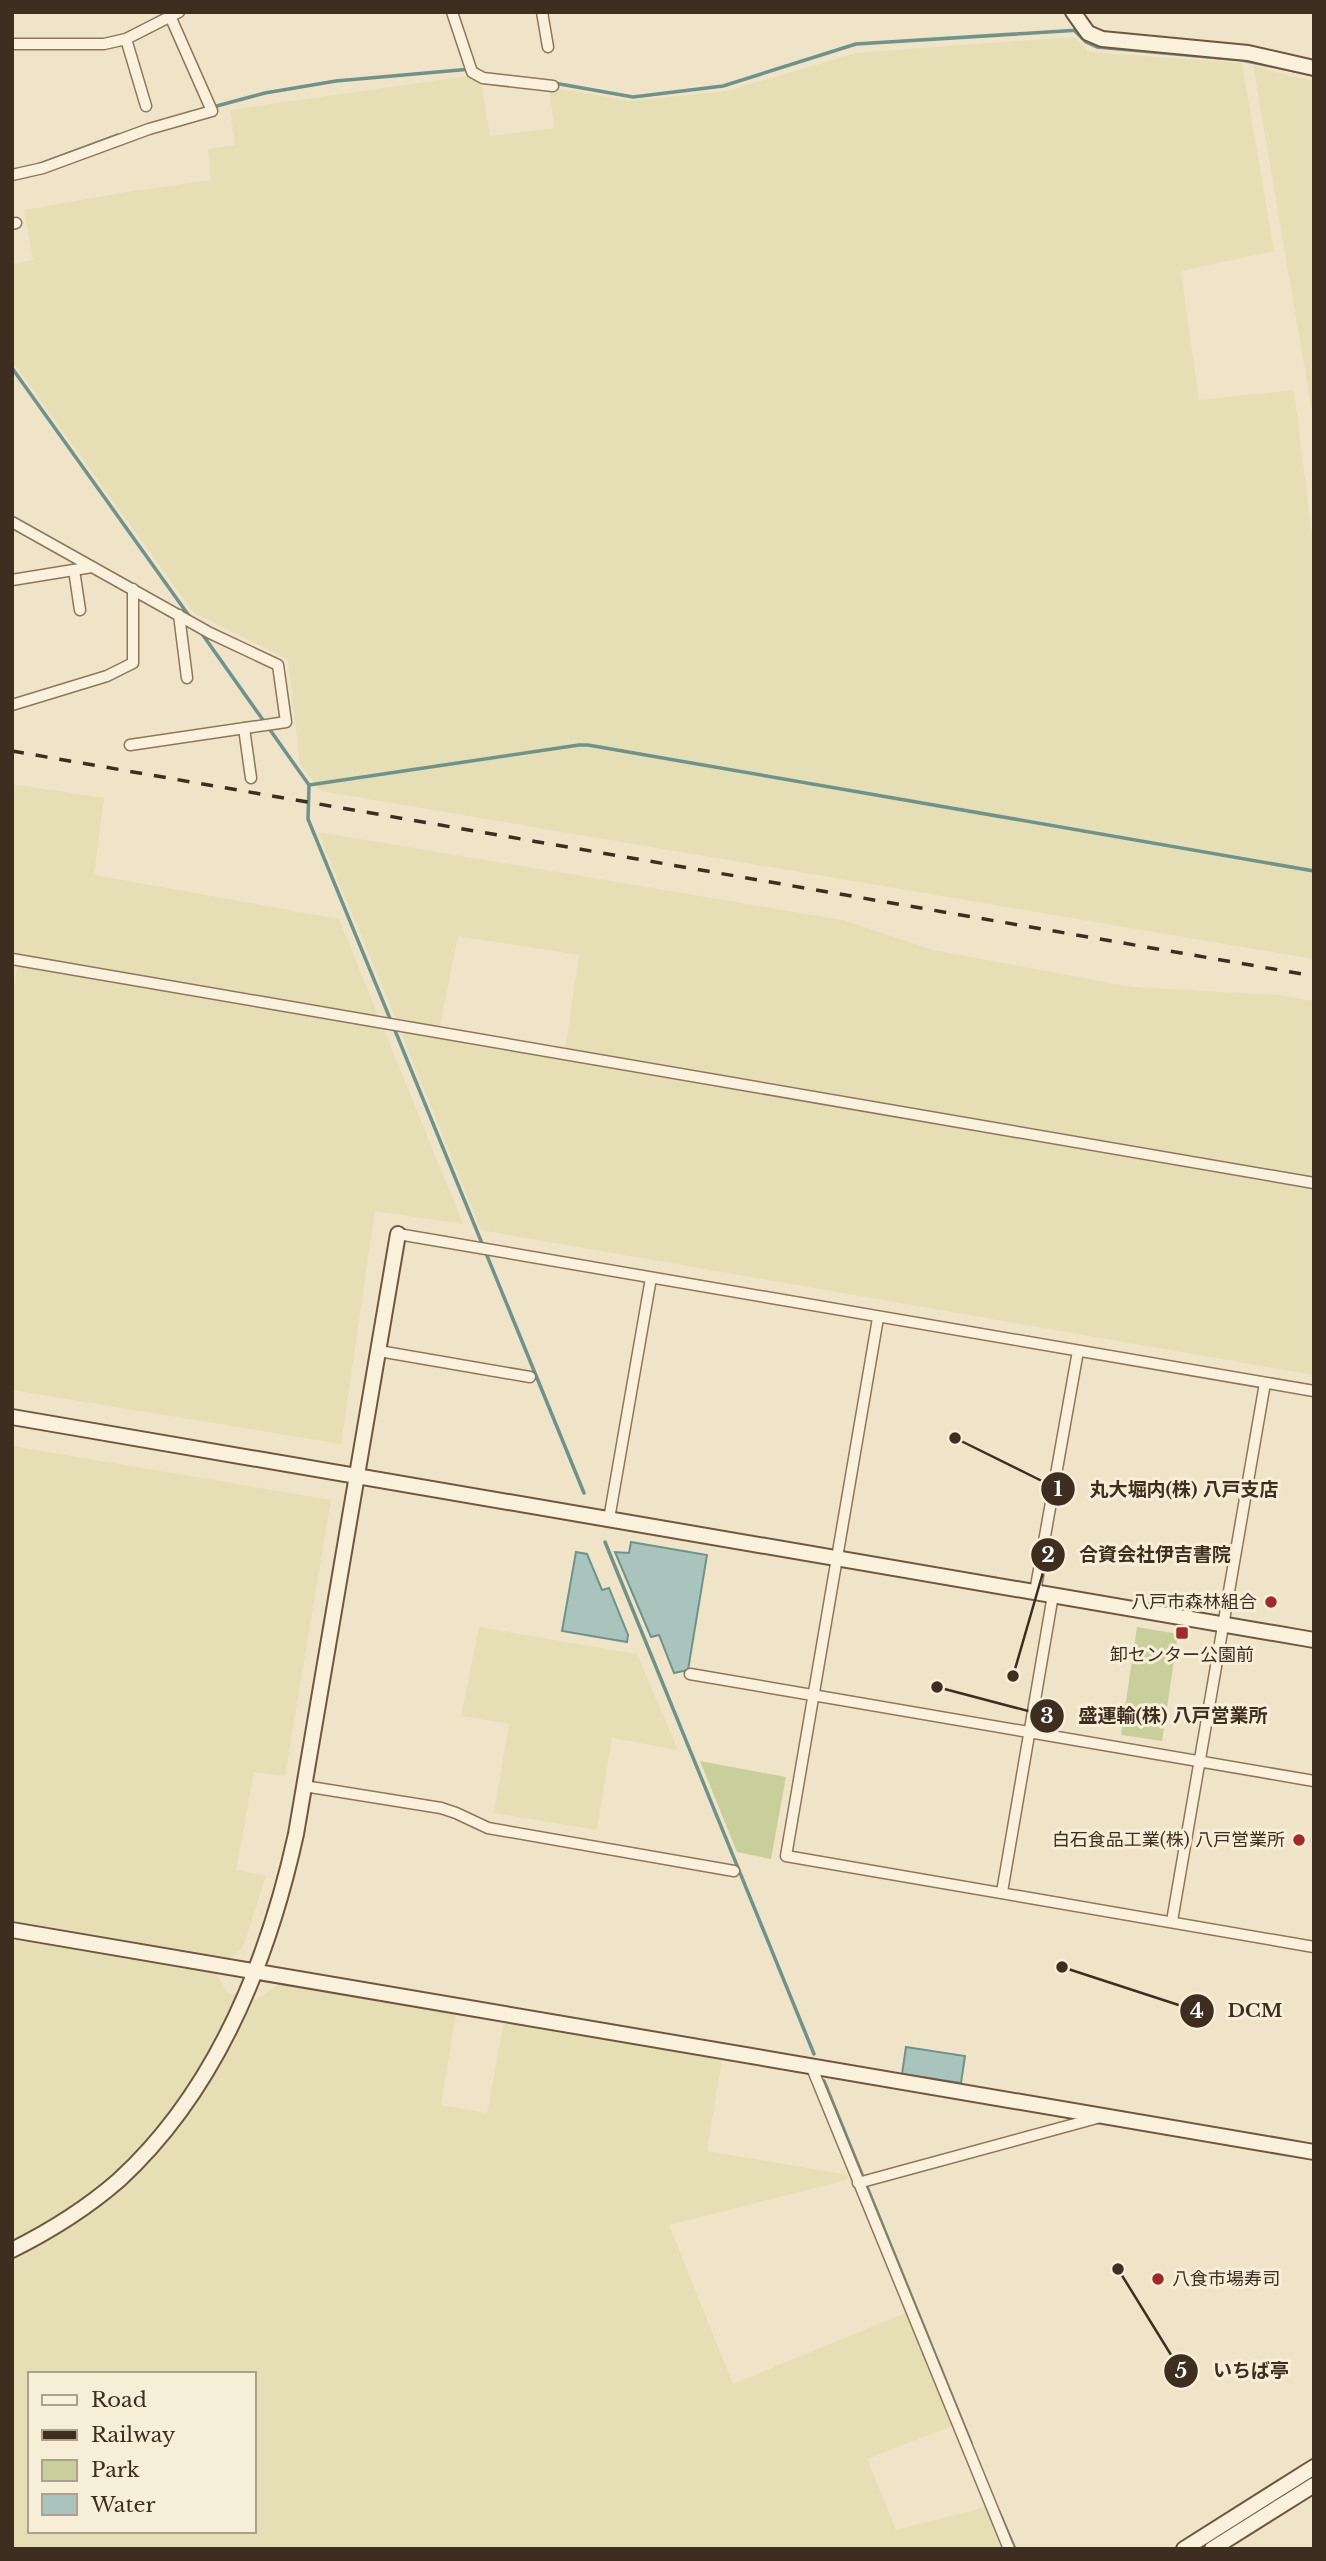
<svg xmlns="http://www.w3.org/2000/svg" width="1326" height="2561" font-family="'Libre Baskerville','Noto Sans JP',serif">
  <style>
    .farmland { fill: #e6deb5; fill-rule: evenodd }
    .green { fill: #c9cf9b }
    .water { fill: #a9c4bc; stroke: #6f938a; stroke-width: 2 }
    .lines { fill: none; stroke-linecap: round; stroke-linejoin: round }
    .stream { stroke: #6f938a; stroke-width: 3.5 }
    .street-casing { stroke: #8d765c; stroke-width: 13 }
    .secondary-casing { stroke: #6f573f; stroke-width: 18 }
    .street { stroke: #faf1dc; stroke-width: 10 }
    .secondary { stroke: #faf1dc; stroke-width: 14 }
    .rail { stroke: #3d2e20; stroke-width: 3.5; stroke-dasharray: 12 12; stroke-linecap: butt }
    .poi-dot { fill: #9e2a2b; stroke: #f7eed8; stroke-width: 2.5 }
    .labels { text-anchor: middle; stroke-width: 6; stroke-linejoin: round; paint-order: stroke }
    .poi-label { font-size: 18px; fill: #3d2e20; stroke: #f7eed8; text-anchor: end }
    .leader { fill: none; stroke: #3d2e20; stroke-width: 2.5 }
    .callout-dot { fill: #3d2e20; stroke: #f7eed8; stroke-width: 2.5 }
    .mark-label { font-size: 21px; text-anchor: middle; font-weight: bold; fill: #fff }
    .callout-label { font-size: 19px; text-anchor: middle; font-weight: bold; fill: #3d2e20; stroke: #f7eed8; stroke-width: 6; stroke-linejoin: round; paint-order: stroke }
  </style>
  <rect width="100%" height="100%" fill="#f0e4c8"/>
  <path class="farmland" d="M 1074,37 L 1090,52 L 1242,63 L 1274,251 L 1181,271 L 1199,400 L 1294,390 L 1314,550 L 1314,959 L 321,791 L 300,764 L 288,660 L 193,612 L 12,361 L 12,264 L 33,260 L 24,210 L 121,193 L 211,180 L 208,149 L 235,145 L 230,110 L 468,76 L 481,80 L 490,136 L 554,128 L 549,87 L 630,101 L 727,91 L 856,53 Z
    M 1253,65 L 1293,77 L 1314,80 L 1314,423 Z
    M 12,784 L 104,798 L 94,875 L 339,919 L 463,1224 L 375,1211 L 341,1444 L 12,1390 L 12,1000 L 19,954 L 12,952 Z
    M 318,832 L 843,920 L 933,950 L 1132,987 L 1277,995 L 1314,1001 L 1314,1375 L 481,1230 L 400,1030 L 564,1057 L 579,955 L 458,936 L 440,1027 L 396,1019 Z
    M 12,1446 L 331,1500 L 285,1776 L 254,1772 L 236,1870 L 266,1876 L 243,1947 L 230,1959 L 218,1959 L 216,1973 L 227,1992 L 257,1999 L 280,1984 L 456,2014 L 441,2105 L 487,2113 L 504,2022 L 722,2059 L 707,2151 L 848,2175 L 847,2180 L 669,2225 L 733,2384 L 908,2312 L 954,2425 L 867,2459 L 896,2530 L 987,2507 L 1004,2549 L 12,2549 ZM 30,2374 L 254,2374 L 254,2531 L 30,2531 Z
    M 479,1627 L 637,1654 L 678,1750 L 612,1738 L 597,1830 L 494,1813 L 509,1724 L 461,1716 Z"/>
  <path class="green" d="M 1137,1627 L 1178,1634 L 1162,1741 L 1121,1735 Z
    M 700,1761 L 786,1777 L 771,1859 L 737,1852 Z"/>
  <path class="water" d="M 631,1542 L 707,1555 L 688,1670 L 674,1673 L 659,1635 L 651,1637 L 615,1552 L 629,1553 Z
    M 576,1552 L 587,1554 L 602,1590 L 609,1588 L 628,1635 L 627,1642 L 562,1631 Z
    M 906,2047 L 965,2056 L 961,2083 L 902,2074 Z"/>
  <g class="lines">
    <path class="stream" d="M 1074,30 L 1086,42 L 1097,47 L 1242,60 L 1314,75
      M 1118,34 L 1212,43
      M 554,83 L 633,97 L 723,86 L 856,44 L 1080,30
      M 213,107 L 265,93 L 336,81 L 471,69
      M 40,164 L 118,135
      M 12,368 L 192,620
      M 200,631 L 309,785 L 308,819 L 391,1021
      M 309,785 L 579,745 L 588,745 L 1314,871
      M 394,1028 L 584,1493
      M 605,1542 L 814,2054
      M 824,2081 L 971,2443
      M 999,2512 L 1015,2549"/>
    <g class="street-casing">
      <path id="street" d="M 452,12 L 472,72 L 483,78 L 553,86
        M 542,12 L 548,47
        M 126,39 L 146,106
        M 12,44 L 104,44 L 126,39 L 179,12
        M 12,175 L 43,168 L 149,129 L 212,111 L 170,16
        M 12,224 L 16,223
        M 12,522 L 210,633 L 278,665 L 286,722 L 130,745
        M 74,570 L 80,610
        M 12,580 L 92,567
        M 179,615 L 187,678
        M 12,705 L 107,676 L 133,663 L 133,589
        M 244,728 L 251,778
        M 12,959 L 1314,1183
        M 398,1234 L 1314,1391
        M 878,1318 L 786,1856 L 1314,1947
        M 379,1351 L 530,1377
        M 609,1519 L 651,1278
        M 1035,1592 L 1078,1351
        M 690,1674 L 1314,1781
        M 304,1786 L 441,1808 L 456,1813 L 488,1828 L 734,1871
        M 1002,1892 L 1053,1595
        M 1172,1921 L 1265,1383
        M 812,2068 L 1009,2549
        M 858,2183 L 1097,2118"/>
    </g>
    <g class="secondary-casing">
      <path id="secondary" d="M 1073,12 L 1088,33 L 1102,39 L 1248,53 L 1314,68
        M 12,1417 L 1314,1640
        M 12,1930 L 1314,2152
        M 12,2250 C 50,2231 87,2208 119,2180 C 217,2090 268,1961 296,1834 L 398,1234
        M 1184,2549 L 1314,2467
        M 1212,2549 L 1314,2485"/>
    </g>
    <use href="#street" class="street"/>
    <use href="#secondary" class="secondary"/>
    <path class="rail" d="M 12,751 L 1314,976"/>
  </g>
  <g class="poi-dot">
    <circle cx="1271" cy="1602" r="7"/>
    <rect x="1175" y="1626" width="14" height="14" rx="3.5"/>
    <circle cx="1299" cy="1840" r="7"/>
    <circle cx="1158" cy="2279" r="7"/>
  </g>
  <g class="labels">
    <g class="poi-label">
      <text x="1257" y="1608">八戸市森林組合</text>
      <text x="1182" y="1661" text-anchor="middle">卸センター公園前</text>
      <text x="1285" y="1846">白石食品工業(株) 八戸営業所</text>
      <text x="1172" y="2285" text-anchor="start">八食市場寿司</text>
    </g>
  </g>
  <path class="leader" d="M955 1438L1058 1489M1013 1676L1048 1555M937 1687L1047 1716M1062 1967L1197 2011M1118 2269L1181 2371"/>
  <g class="callout-dot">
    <circle cx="955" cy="1438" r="7"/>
    <circle cx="1013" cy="1676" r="7"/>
    <circle cx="937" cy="1687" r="7"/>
    <circle cx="1062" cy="1967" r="7"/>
    <circle cx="1118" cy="2269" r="7"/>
    <circle cx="1058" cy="1489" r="18"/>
    <circle cx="1048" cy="1555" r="18"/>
    <circle cx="1047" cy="1716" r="18"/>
    <circle cx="1197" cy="2011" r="18"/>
    <circle cx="1181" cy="2371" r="18"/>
  </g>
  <g class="mark-label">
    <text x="1058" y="1496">1</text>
    <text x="1048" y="1562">2</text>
    <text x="1047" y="1723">3</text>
    <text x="1197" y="2018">4</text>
    <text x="1181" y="2378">5</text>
  </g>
  <g class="callout-label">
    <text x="1184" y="1496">丸大堀内(株) 八戸支店</text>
    <text x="1155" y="1561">合資会社伊吉書院</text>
    <text x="1173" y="1722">盛運輸(株) 八戸営業所</text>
    <text x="1255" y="2017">DCM</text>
    <text x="1251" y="2377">いちば亭</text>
  </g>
  <rect width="1326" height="2561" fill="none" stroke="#3d2e20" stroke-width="28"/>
  <rect x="28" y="2372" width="228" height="161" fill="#f7eed8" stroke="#ada18e" stroke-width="2"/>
  <rect x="42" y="2395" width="35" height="10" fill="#faf1dc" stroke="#ada18e" stroke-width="2"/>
  <text x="91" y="2407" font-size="21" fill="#3d2e20">Road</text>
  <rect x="42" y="2430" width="35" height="10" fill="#3d2e20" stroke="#ada18e" stroke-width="2"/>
  <text x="91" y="2442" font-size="21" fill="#3d2e20">Railway</text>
  <rect x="42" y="2460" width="35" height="21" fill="#c9cf9b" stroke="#ada18e" stroke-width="2"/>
  <text x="91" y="2477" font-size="21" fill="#3d2e20">Park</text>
  <rect x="42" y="2494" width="35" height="21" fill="#a9c4bc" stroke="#ada18e" stroke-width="2"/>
  <text x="91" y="2512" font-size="21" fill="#3d2e20">Water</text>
</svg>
